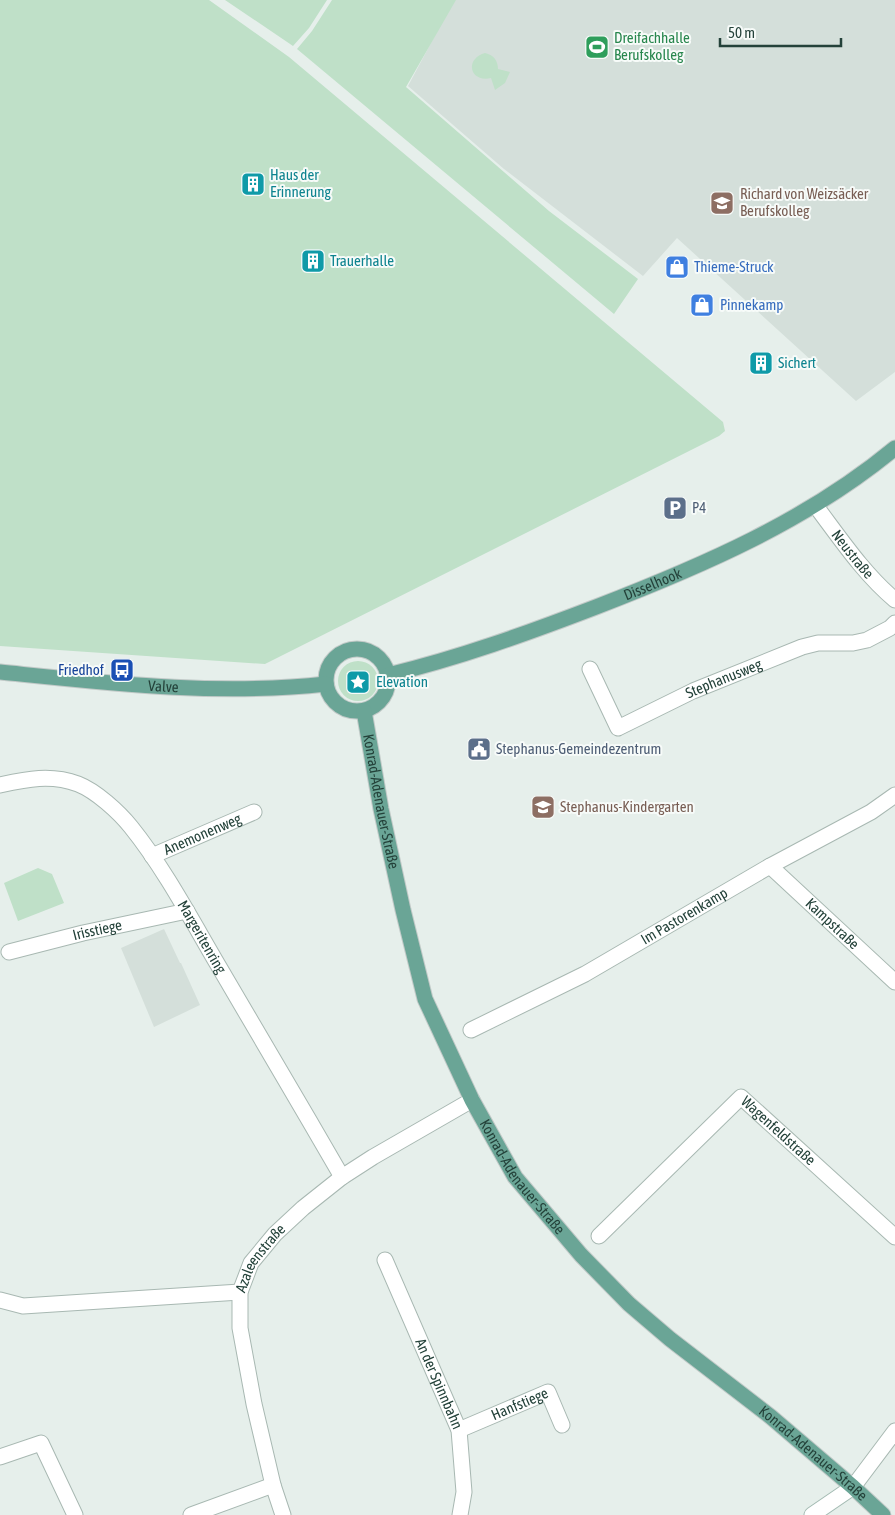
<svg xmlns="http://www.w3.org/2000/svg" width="895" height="1515" font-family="'Asap Condensed',sans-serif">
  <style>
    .built { fill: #d4dfda }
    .green { fill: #bfe0c8 }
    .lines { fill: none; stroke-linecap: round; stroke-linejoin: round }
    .street-casing { stroke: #a8b8b2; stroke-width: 17 }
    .secondary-casing { stroke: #a4bbb3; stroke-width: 17 }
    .primary-casing { stroke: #c2cac8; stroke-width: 17 }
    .street { stroke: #fff; stroke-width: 15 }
    .secondary { stroke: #fff; stroke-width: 15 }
    .primary { stroke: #6aa596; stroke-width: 15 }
    .labels { text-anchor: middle; stroke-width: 4; stroke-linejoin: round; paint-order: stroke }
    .leisure-label { font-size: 15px; fill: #27864d; stroke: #f7fbf9; text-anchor: start }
    .culture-label { font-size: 15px; fill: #0d838f; stroke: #f7fbf9; text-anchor: start }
    .education-label { font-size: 15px; fill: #785e54; stroke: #f7fbf9; text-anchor: start }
    .shop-label { font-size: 15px; fill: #366cbe; stroke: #f7fbf9; text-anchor: start }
    .service-label { font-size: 15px; fill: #4e5e75; stroke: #f7fbf9; text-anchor: start }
    .street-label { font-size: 15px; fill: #24423a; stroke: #f7fbf9 }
    .transit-label { font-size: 15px; fill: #164399; stroke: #f7fbf9; text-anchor: end }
  </style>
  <rect width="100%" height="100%" fill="#e6efeb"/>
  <path class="built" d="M 454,0 L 895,0 L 895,372 L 856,401 L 677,238 L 643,276 L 504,169 L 408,86 Z
    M 164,929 L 180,963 L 181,963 L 200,1005 L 154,1027 L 121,948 Z"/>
  <path class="green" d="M 0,0 L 209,0 L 289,57 L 723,422 L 725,431 L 719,436 L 265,664 L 0,646 Z
    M 225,0 L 327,0 L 309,28 L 293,46 Z
    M 332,0 L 456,0 L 406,87 L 549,211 L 638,279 L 614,314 L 297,49 L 312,31 Z
    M 485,53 C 494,55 498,61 498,69 L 510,72 L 505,83 L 495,90 L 491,78 C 470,83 464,59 485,53 Z
    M338 681a20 20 0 1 1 40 0a20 20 0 1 1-40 0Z
    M 38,868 L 52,874 L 64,903 L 18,921 L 4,883 Z"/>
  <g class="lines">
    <g class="street-casing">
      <g id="street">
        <path id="s1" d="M 815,505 C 840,538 863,573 895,600"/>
        <path id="s2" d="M 590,669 L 618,728 L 693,691 L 802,647 L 818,643 L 853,643 L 867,640 L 890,628 L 895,623"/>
        <path id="s3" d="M 0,785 C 27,779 51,774 78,784 C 96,791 119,812 131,827 C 164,868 191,919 218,965 C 259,1035 301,1106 342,1177"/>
        <path id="s4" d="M 152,856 L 254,812"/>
        <path id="s5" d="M 770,866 L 895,982"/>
        <path id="s6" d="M 9,952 L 83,933 L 187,911"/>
        <path id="s7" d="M 471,1030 L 585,974 L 770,866 L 871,812 L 895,795"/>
        <path id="s8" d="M 599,1236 L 741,1097 L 895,1237"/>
        <path id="s9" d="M 385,1260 L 459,1430 L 464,1492 L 460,1515"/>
        <path d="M 0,1300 L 23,1306 L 240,1292"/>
        <path id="s10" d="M 459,1430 L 548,1392 L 562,1425"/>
        <path d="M 0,1457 L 41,1443 L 75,1515"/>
        <path d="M 853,1487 L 895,1431"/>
        <path d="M 191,1515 L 273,1485"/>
        <path id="s11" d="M 283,1515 L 273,1485 L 254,1404 L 240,1328 L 240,1292 L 251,1263 L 275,1234 L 303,1208 L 342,1177 L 373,1157 L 472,1100"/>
      </g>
    </g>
    <g class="secondary-casing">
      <path id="secondary" d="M 812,1515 L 853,1487"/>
    </g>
    <g class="primary-casing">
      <g id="primary">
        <circle cx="357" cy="680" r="31"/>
        <path id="s12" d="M 0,672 C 108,683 217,696 326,684"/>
        <path id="s13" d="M 388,675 C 459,658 528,633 596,607 C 702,566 807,521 895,448"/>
        <path id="s14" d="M 364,711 L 381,809 L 403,910 L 425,999 L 472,1100 L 515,1177 L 581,1255 L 629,1304 L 670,1339 L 771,1417 L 853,1487 L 883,1515"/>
      </g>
    </g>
    <use href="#street" class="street"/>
    <use href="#secondary" class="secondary"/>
    <use href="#primary" class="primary"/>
  </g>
  <defs>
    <g id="stadium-square" transform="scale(1.25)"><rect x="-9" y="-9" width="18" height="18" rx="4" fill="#2e9e5b" stroke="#f7fbf9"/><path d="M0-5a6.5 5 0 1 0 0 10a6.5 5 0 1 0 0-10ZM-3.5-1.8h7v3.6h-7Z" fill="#fff"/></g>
    <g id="building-square" transform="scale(1.25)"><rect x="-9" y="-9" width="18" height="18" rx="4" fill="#0f9aa8" stroke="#f7fbf9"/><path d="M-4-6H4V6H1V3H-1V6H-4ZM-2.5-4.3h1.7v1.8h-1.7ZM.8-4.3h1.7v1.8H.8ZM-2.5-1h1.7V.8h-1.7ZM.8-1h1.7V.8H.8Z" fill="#fff"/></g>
    <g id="school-square" transform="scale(1.25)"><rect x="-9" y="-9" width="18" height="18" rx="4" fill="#8d6e63" stroke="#f7fbf9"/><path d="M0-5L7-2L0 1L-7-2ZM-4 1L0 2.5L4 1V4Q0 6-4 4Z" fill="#fff"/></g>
    <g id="shop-square" transform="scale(1.25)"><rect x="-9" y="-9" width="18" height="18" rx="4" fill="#3f7fe0" stroke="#f7fbf9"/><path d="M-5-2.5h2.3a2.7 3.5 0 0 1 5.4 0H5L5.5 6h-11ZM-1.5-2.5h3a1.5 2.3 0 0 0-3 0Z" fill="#fff"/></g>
    <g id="parking-square" transform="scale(1.25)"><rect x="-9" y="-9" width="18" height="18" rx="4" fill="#5c6f8a" stroke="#f7fbf9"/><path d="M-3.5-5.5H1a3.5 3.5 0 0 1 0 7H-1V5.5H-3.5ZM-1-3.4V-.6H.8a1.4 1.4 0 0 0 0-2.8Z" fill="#fff"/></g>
    <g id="bus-square" transform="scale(1.25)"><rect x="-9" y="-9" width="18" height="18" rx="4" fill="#1a4fb4" stroke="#f7fbf9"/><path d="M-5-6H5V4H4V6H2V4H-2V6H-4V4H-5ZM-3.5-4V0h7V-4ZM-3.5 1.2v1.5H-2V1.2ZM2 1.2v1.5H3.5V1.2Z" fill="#fff"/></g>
    <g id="sight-square" transform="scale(1.25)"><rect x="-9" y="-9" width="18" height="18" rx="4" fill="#0f9aa8" stroke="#f7fbf9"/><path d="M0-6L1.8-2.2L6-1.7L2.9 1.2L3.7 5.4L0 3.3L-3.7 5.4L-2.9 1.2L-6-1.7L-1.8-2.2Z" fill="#fff"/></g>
    <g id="civic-square" transform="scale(1.25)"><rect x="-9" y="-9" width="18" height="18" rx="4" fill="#5c6f8a" stroke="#f7fbf9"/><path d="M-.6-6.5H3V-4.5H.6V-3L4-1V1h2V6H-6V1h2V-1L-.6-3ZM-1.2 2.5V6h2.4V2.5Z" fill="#fff"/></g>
  </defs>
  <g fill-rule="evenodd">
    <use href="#stadium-square" x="597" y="47"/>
    <use href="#building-square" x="253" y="184"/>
    <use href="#school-square" x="722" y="203"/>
    <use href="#building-square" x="313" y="261"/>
    <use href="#shop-square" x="677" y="267"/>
    <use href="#shop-square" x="702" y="305"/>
    <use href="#building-square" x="761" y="363"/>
    <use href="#parking-square" x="675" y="508"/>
    <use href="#bus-square" x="122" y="670"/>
    <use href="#sight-square" x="358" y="682"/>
    <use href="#civic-square" x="479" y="749"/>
    <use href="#school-square" x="543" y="807"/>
  </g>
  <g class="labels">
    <g class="leisure-label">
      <text x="614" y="43">Dreifachhalle<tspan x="614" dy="17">Berufskolleg</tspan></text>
    </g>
    <g class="culture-label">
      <text x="270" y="180">Haus der<tspan x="270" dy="17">Erinnerung</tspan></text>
      <text x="330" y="266">Trauerhalle</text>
      <text x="778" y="368">Sichert</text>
      <text x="376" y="687">Elevation</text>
    </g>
    <g class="education-label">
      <text x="740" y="199">Richard von Weizsäcker<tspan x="740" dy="17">Berufskolleg</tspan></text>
      <text x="560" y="812">Stephanus-Kindergarten</text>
    </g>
    <g class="shop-label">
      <text x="694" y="272">Thieme-Struck</text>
      <text x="720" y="310">Pinnekamp</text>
    </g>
    <g class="service-label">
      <text x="692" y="513">P4</text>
      <text x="496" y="754">Stephanus-Gemeindezentrum</text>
    </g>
    <g class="street-label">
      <text dy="5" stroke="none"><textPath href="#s1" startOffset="62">Neustraße</textPath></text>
      <text dy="5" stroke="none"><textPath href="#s13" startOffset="280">Disselhook</textPath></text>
      <text dy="5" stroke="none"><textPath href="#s2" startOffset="182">Stephanusweg</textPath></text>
      <text dy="5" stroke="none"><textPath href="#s12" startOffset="164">Valve</textPath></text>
      <text dy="5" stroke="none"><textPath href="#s14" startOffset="92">Konrad-Adenauer-Straße</textPath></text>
      <text dy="5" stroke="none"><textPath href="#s4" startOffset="55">Anemonenweg</textPath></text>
      <text dy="5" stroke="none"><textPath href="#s7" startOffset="242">Im Pastorenkamp</textPath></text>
      <text dy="5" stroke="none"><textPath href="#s5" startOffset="85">Kampstraße</textPath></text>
      <text dy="5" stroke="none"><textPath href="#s6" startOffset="91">Irisstiege</textPath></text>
      <text dy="5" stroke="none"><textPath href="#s3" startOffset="279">Margeritenring</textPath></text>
      <text dy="5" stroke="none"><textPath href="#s8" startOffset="249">Wagenfeldstraße</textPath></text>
      <text dy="5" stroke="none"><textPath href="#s14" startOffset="498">Konrad-Adenauer-Straße</textPath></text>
      <text dy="5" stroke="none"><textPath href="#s11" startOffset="268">Azaleenstraße</textPath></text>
      <text dy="5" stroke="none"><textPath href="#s9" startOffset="135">An der Spinnbahn</textPath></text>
      <text dy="5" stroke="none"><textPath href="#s10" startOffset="66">Hanfstiege</textPath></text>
      <text dy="5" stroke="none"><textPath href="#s14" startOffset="902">Konrad-Adenauer-Straße</textPath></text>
    </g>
    <g class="transit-label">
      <text x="104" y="675">Friedhof</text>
    </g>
  </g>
  <path d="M720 38v8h121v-8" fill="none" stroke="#24423a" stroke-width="2.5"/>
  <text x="728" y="38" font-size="15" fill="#24423a" stroke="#f7fbf9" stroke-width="4" paint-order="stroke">50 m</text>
</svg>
